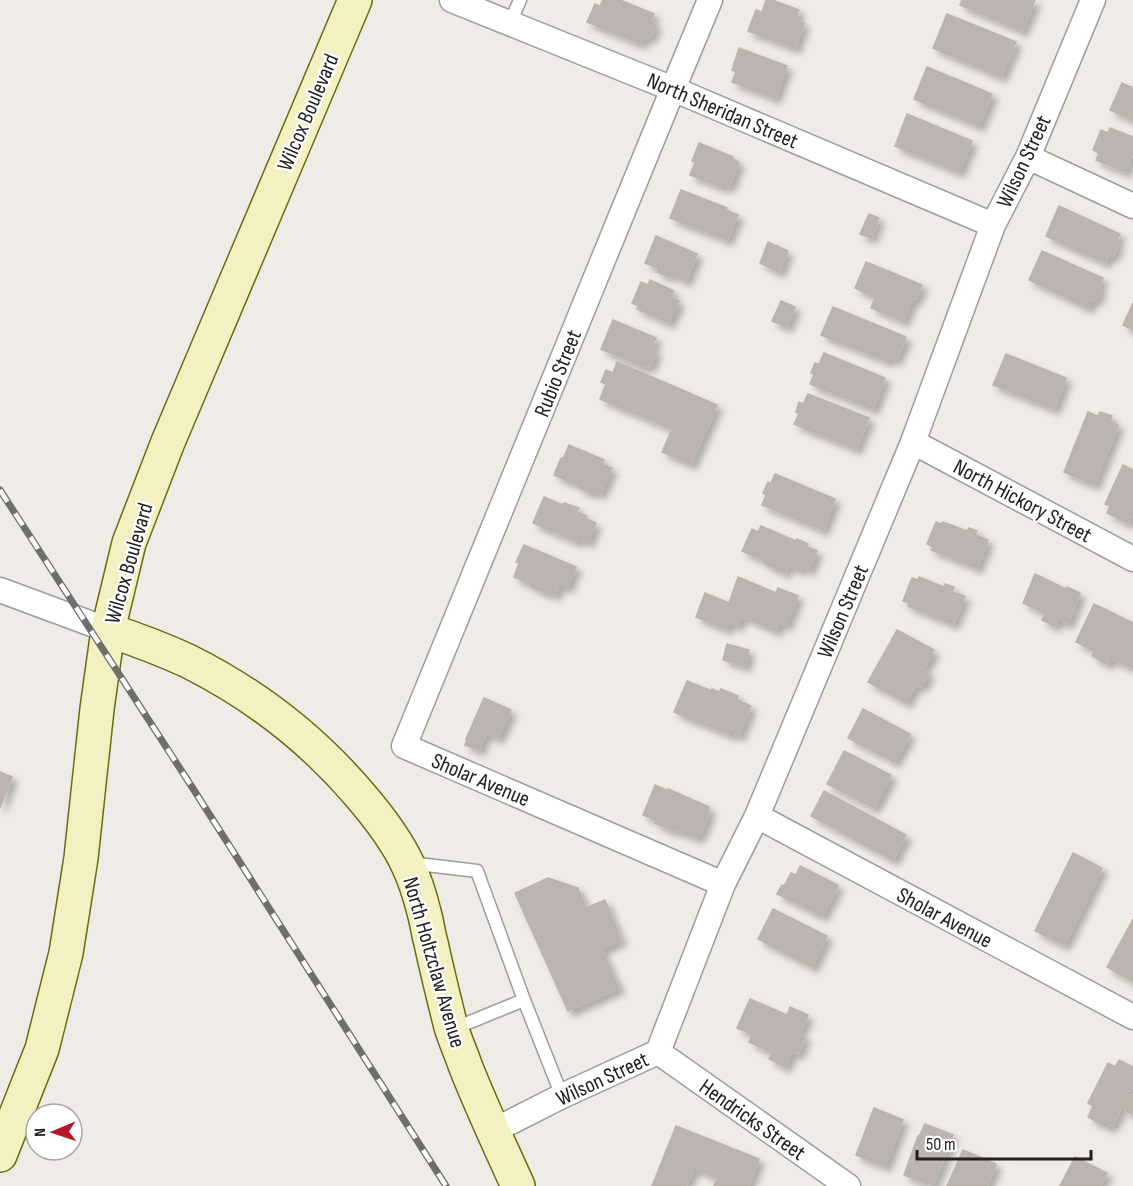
<svg xmlns="http://www.w3.org/2000/svg" width="1133" height="1186" font-family="'Sofia Sans Condensed',sans-serif">
  <style>
    .building { fill: #bcb4b0; stroke: #bfb2ab; stroke-width: 1.5; filter: url(#shadow) }
    .lines { fill: none; stroke-linecap: round; stroke-linejoin: round }
    .service-casing { stroke: #9d9d9d; stroke-width: 15 }
    .minor-casing { stroke: #9d9d9d; stroke-width: 27 }
    .secondary-casing { stroke: #6b6c11; stroke-width: 36 }
    .service { stroke: #fff; stroke-width: 12 }
    .minor { stroke: #fff; stroke-width: 24 }
    .secondary { stroke: #f3f1c1; stroke-width: 33 }
    .rail-casing { stroke: #6e6e6e; stroke-width: 7 }
    .rail { stroke: #fff; stroke-width: 4.5; stroke-dasharray: 14; stroke-linecap: butt }
    .labels { text-anchor: middle; stroke-width: 4.5; stroke-linejoin: round; paint-order: stroke }
    .street-label { font-size: 22px; fill: #202020; stroke: #fff }
  </style>
  <defs>
    <filter id="shadow"><feDropShadow dx="5.5" dy="5.5" stdDeviation="3" flood-color="#0004"/></filter>
  </defs>
  <rect width="100%" height="100%" fill="#efece7"/>
  <path class="building" d="M 603,0 L 620,0 L 654,14 L 650,23 L 656,25 L 650,38 L 644,36 L 641,44 L 587,22 L 595,4 L 600,6 Z
    M 766,0 L 772,0 L 799,10 L 796,21 L 804,23 L 795,48 L 748,31 L 756,10 L 762,12 Z
    M 962,0 L 1035,0 L 1022,31 L 960,5 Z
    M 947,14 L 1016,42 L 1001,77 L 933,48 Z
    M 739,48 L 787,66 L 775,98 L 732,82 L 736,72 L 732,70 Z
    M 927,67 L 992,94 L 979,126 L 914,99 Z
    M 1122,83 L 1133,88 L 1133,120 L 1110,110 Z
    M 907,114 L 972,141 L 959,172 L 895,146 Z
    M 1110,128 L 1133,137 L 1133,156 L 1132,156 L 1125,172 L 1096,160 L 1099,153 L 1093,150 L 1101,130 L 1108,133 Z
    M 699,143 L 733,157 L 732,159 L 739,162 L 729,187 L 722,184 L 721,187 L 690,175 L 695,162 L 692,161 Z
    M 681,190 L 727,208 L 726,210 L 738,215 L 727,240 L 670,218 Z
    M 1059,206 L 1120,234 L 1115,244 L 1118,245 L 1113,256 L 1109,254 L 1105,263 L 1046,236 Z
    M 869,214 L 879,218 L 871,238 L 860,234 Z
    M 656,236 L 697,254 L 686,281 L 669,273 L 668,276 L 657,272 L 658,268 L 645,263 Z
    M 768,242 L 788,251 L 779,272 L 760,263 Z
    M 1042,251 L 1103,278 L 1098,288 L 1101,290 L 1096,300 L 1092,299 L 1088,308 L 1029,280 Z
    M 866,262 L 922,285 L 916,299 L 913,298 L 903,321 L 871,308 L 875,297 L 855,288 Z
    M 650,280 L 674,291 L 671,298 L 679,301 L 669,323 L 637,309 L 639,306 L 632,303 L 641,282 L 648,285 Z
    M 781,301 L 795,307 L 787,327 L 772,321 Z
    M 1133,303 L 1133,330 L 1123,325 Z
    M 833,307 L 906,337 L 896,360 L 888,357 L 887,361 L 821,335 Z
    M 613,320 L 656,338 L 651,349 L 656,351 L 650,367 L 645,365 L 644,367 L 601,349 Z
    M 824,353 L 885,378 L 873,409 L 810,384 L 814,374 L 811,373 L 815,363 L 819,364 Z
    M 1006,354 L 1066,378 L 1054,409 L 993,385 Z
    M 617,362 L 717,405 L 691,464 L 662,452 L 672,429 L 600,399 L 606,384 L 601,382 L 606,370 L 613,373 Z
    M 808,394 L 869,418 L 856,449 L 794,424 L 799,414 L 796,412 L 799,402 L 803,404 Z
    M 1088,412 L 1098,416 L 1100,412 L 1112,416 L 1110,421 L 1118,425 L 1094,485 L 1064,472 Z
    M 569,445 L 604,460 L 602,464 L 612,468 L 600,494 L 590,490 L 589,493 L 579,488 L 580,486 L 554,475 L 561,458 L 563,459 Z
    M 1123,465 L 1133,470 L 1133,517 L 1130,516 L 1127,523 L 1107,513 L 1110,506 L 1105,504 Z
    M 775,474 L 835,499 L 823,530 L 762,505 L 766,495 L 763,493 L 768,482 L 771,483 Z
    M 544,497 L 563,505 L 564,503 L 579,508 L 577,512 L 587,516 L 586,519 L 596,523 L 588,542 L 578,538 L 577,542 L 533,523 Z
    M 936,522 L 942,524 L 943,522 L 967,531 L 969,528 L 977,531 L 975,535 L 988,540 L 977,568 L 931,550 L 933,547 L 927,544 Z
    M 761,526 L 796,541 L 797,539 L 808,544 L 807,547 L 817,551 L 809,570 L 801,566 L 800,570 L 788,565 L 785,573 L 763,563 L 765,561 L 742,551 L 752,529 L 758,532 Z
    M 524,545 L 576,567 L 567,588 L 559,584 L 555,595 L 547,591 L 546,593 L 530,586 L 530,584 L 514,577 L 519,563 L 516,562 Z
    M 1035,574 L 1066,589 L 1067,587 L 1080,593 L 1068,623 L 1058,619 L 1055,626 L 1042,620 L 1045,613 L 1023,603 Z
    M 738,577 L 776,593 L 778,588 L 798,596 L 786,625 L 779,622 L 776,631 L 742,616 L 738,625 L 729,622 L 726,629 L 696,617 L 705,593 L 729,603 Z
    M 919,577 L 944,587 L 945,584 L 954,587 L 952,592 L 965,596 L 953,624 L 908,606 L 909,603 L 903,601 L 912,578 L 918,580 Z
    M 1094,604 L 1133,623 L 1133,661 L 1130,667 L 1110,658 L 1107,664 L 1092,656 L 1094,651 L 1076,642 Z
    M 897,630 L 934,650 L 923,670 L 929,673 L 921,687 L 916,684 L 906,703 L 868,682 Z
    M 727,644 L 749,650 L 745,666 L 723,660 Z
    M 687,681 L 712,691 L 712,689 L 719,692 L 721,689 L 738,696 L 737,700 L 751,706 L 739,736 L 731,732 L 730,735 L 674,712 Z
    M 484,698 L 511,710 L 498,738 L 486,733 L 479,750 L 465,745 L 467,739 L 466,739 Z
    M 863,709 L 910,734 L 894,762 L 848,738 Z
    M 844,751 L 891,775 L 874,808 L 827,784 Z
    M 0,772 L 12,777 L 0,808 Z
    M 655,785 L 668,791 L 668,789 L 709,807 L 707,812 L 709,813 L 701,833 L 699,832 L 697,838 L 674,829 L 674,831 L 655,823 L 656,820 L 643,815 Z
    M 824,791 L 906,835 L 893,860 L 811,816 Z
    M 1073,853 L 1102,868 L 1064,945 L 1035,931 Z
    M 800,866 L 838,885 L 822,916 L 777,894 L 782,885 L 784,886 L 791,873 L 796,875 Z
    M 548,878 L 578,888 L 586,908 L 605,900 L 621,940 L 601,949 L 619,988 L 568,1011 L 515,893 Z
    M 773,909 L 827,936 L 812,967 L 758,939 Z
    M 1133,919 L 1133,982 L 1107,967 Z
    M 750,999 L 787,1015 L 790,1007 L 808,1015 L 799,1034 L 805,1037 L 798,1054 L 792,1051 L 785,1067 L 769,1059 L 772,1053 L 749,1042 L 752,1034 L 737,1028 Z
    M 1119,1060 L 1133,1067 L 1133,1085 L 1112,1126 L 1108,1124 L 1107,1127 L 1088,1117 L 1093,1106 L 1088,1103 L 1108,1063 L 1115,1067 Z
    M 1133,1095 L 1133,1115 L 1125,1110 Z
    M 874,1108 L 903,1120 L 885,1166 L 856,1155 Z
    M 925,1124 L 953,1135 L 934,1183 L 932,1182 L 930,1185 L 904,1175 L 918,1136 L 919,1136 Z
    M 676,1126 L 759,1159 L 748,1186 L 714,1186 L 717,1178 L 694,1168 L 686,1186 L 652,1186 Z
    M 963,1150 L 996,1164 L 987,1186 L 947,1186 Z
    M 1075,1157 L 1107,1173 L 1100,1186 L 1060,1186 Z"/>
  <g class="lines">
    <g class="service-casing">
      <path id="service" d="M 510,23 L 520,0
        M 410,863 L 477,871 L 524,1000 L 562,1096
        M 453,1029 L 524,1000"/>
    </g>
    <g class="minor-casing">
      <path id="minor" d="M 452,0 L 673,89 L 993,225
        M 710,0 L 673,89 L 404,746 L 723,884
        M 1028,157 L 1133,206
        M 913,442 L 1133,559
        M 0,590 L 108,630
        M 757,816 L 1133,1017
        M 658,1052 L 848,1186
        M 493,1131 L 562,1096 L 658,1052 L 723,884 L 757,816 L 913,442 L 993,225 L 1028,157 L 1093,0"/>
    </g>
    <g class="secondary-casing">
      <path id="secondary" d="M 108,630 C 135,639 162,649 188,661 C 254,694 312,739 359,794 C 378,816 396,839 408,865 C 415,880 420,896 424,912 C 427,922 428,933 431,943 C 437,971 444,999 451,1027 C 455,1040 461,1053 465,1065 C 481,1106 500,1146 518,1186
        M 0,1155 L 42,1049 L 66,953 L 81,858 L 97,709 L 108,630 L 129,543 L 168,442 L 355,0"/>
    </g>
    <use href="#service" class="service"/>
    <use href="#minor" class="minor"/>
    <use href="#secondary" class="secondary"/>
    <g class="rail-casing">
      <path id="rail" d="M 0,490 L 192,787 L 446,1186"/>
    </g>
    <use href="#rail" class="rail"/>
  </g>
  <g class="labels">
    <g class="street-label">
      <text transform="translate(723 110) rotate(23)" y="8">North Sheridan Street</text>
      <text transform="translate(307 112) rotate(-67)" y="8">Wilcox Boulevard</text>
      <text transform="translate(1023 161) rotate(-65)" y="8">Wilson Street</text>
      <text transform="translate(557 373) rotate(-68)" y="8">Rubio Street</text>
      <text transform="translate(1023 500) rotate(28)" y="8">North Hickory Street</text>
      <text transform="translate(128 563) rotate(-74)" y="8">Wilcox Boulevard</text>
      <text transform="translate(842 611) rotate(-67)" y="8">Wilson Street</text>
      <text transform="translate(481 779) rotate(23)" y="8">Sholar Avenue</text>
      <text transform="translate(945 917) rotate(28)" y="8">Sholar Avenue</text>
      <text transform="translate(435 962) rotate(74)" y="8">North Holtzclaw Avenue</text>
      <text transform="translate(602 1078) rotate(-25)" y="8">Wilson Street</text>
      <text transform="translate(753 1119) rotate(35)" y="8">Hendricks Street</text>
    </g>
  </g>
  <g transform="translate(54 1132) rotate(268)"><circle r="28" fill="#ffffff" stroke="#a6a6a6" stroke-width="1.5"/>
  <path d="M0-4.5L10 22L0 15L-10 22Z" fill="#b91626"/>
  <text y="-9" font-size="16" font-weight="bold" text-anchor="middle" fill="#202020">N</text>
  </g>
  <path d="M917 1150v9h174v-9" fill="none" stroke="#202020" stroke-width="3"/>
  <text x="926" y="1150" font-size="18" fill="#202020" stroke="#ffffff" stroke-width="4.5" paint-order="stroke">50 m</text>
</svg>
